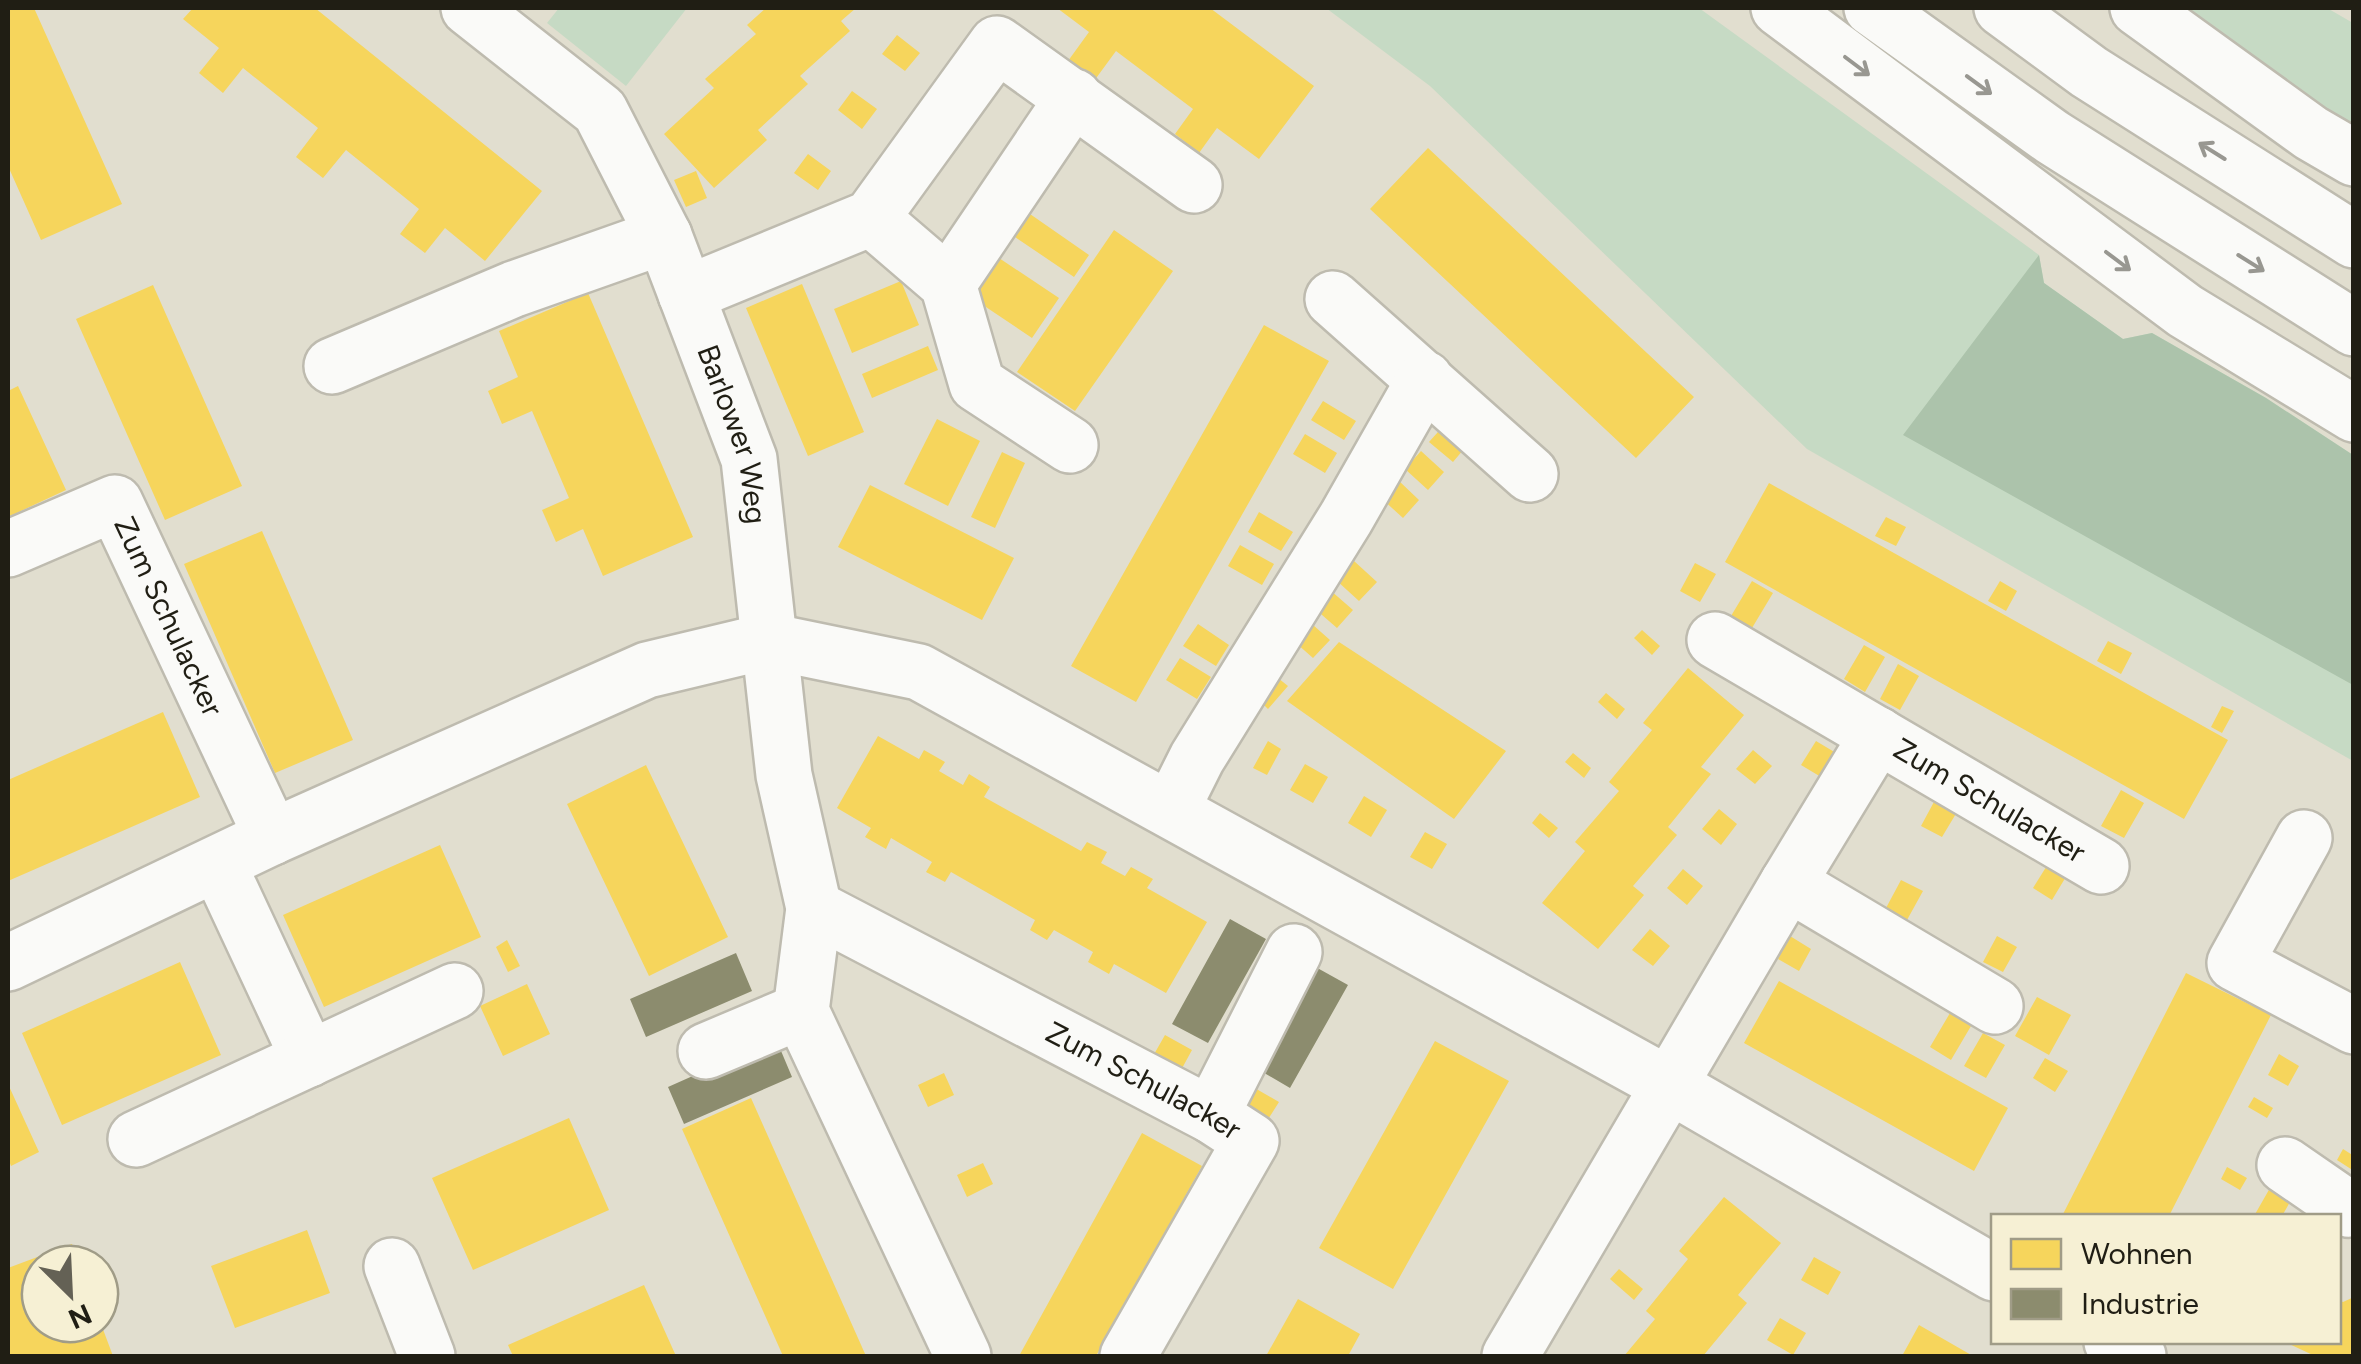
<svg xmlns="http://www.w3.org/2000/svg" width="2361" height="1364" font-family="Figtree,sans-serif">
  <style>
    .green { fill: #c6dac4 }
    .forest { fill: #acc3ab }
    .homes { fill: #f6d55c }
    .industry { fill: #8c8c6e }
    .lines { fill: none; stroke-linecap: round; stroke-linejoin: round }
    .minor-casing { stroke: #bebbaf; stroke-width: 60 }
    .highway-casing { stroke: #bebbaf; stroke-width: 60 }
    .minor { stroke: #fafaf8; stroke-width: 55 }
    .highway { stroke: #fafaf8; stroke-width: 55 }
    .oneway { stroke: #989791 }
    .labels { text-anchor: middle; stroke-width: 10; stroke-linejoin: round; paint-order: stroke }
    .street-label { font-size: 30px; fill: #201e14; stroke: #f6f0d4 }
  </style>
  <rect width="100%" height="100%" fill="#e1decf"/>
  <path class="green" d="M 559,8 L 687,8 L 626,86 L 547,23 Z
    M 1326,8 L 1699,8 L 2039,255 L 2044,283 L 2123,339 L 2152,333 L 2266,398 L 2353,455 L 2353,761 L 1807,449 L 1430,86 Z
    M 2172,8 L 2327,8 L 2353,23 L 2353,128 Z"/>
  <path class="forest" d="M 2039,255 L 2044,283 L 2123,339 L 2152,333 L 2266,398 L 2353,455 L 2353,685 L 1903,435 Z"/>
  <path class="homes" d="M 8,8 L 34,8 L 122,204 L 41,240 L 8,166 Z
    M 193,8 L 315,8 L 542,191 L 485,261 L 445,228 L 425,253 L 400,234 L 419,209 L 346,150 L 323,178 L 296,157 L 318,128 L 243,68 L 223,93 L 199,73 L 219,48 L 183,19 Z
    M 766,8 L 856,8 L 841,21 L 850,31 L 800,76 L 808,84 L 758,130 L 767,140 L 714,188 L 664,134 L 714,88 L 705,79 L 756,34 L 747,25 Z
    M 1057,8 L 1210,8 L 1314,86 L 1259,159 L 1217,128 L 1199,153 L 1175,134 L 1193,109 L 1116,51 L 1094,81 L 1068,61 L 1089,32 Z
    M 897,35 L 920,53 L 905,71 L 882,54 Z
    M 852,91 L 877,109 L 862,129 L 838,110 Z
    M 1428,148 L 1694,397 L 1636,458 L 1370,209 Z
    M 808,154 L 831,171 L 818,190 L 794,173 Z
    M 696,171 L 707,198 L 686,207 L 674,180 Z
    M 1030,214 L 1089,255 L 1074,277 L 1015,237 Z
    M 1114,230 L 1173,271 L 1075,411 L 1017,372 Z
    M 999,258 L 1059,298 L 1032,338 L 971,297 Z
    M 901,281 L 919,325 L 852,353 L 834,309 Z
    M 802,284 L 864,432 L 808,456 L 746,308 Z
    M 153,285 L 242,486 L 165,520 L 76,319 Z
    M 588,293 L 693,537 L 603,576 L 583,529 L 556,542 L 542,510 L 569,498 L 532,411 L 502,424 L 488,391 L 518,377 L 499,331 Z
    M 1264,325 L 1329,361 L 1136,702 L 1071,666 Z
    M 928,346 L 938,370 L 872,398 L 862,374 Z
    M 18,386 L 66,490 L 8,517 L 8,391 Z
    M 1323,401 L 1356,421 L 1344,440 L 1311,420 Z
    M 937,419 L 980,441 L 948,506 L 904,484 Z
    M 1446,423 L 1469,443 L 1453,462 L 1429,442 Z
    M 1305,434 L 1337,453 L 1325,473 L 1293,454 Z
    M 1421,451 L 1444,472 L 1428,490 L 1405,469 Z
    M 1002,452 L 1025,463 L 995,528 L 971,517 Z
    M 1398,480 L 1419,500 L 1403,518 L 1381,498 Z
    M 1769,483 L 2228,740 L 2184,819 L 1725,562 Z
    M 870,485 L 1014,558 L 982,620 L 838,547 Z
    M 1259,512 L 1293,532 L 1281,551 L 1248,532 Z
    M 1886,517 L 1906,527 L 1896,546 L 1875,536 Z
    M 262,531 L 353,740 L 275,773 L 184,564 Z
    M 1240,545 L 1274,564 L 1262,585 L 1228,566 Z
    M 1354,561 L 1377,582 L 1359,601 L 1336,580 Z
    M 1695,563 L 1716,574 L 1700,602 L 1680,591 Z
    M 1752,581 L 1773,593 L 1752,628 L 1731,616 Z
    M 2000,581 L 2017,591 L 2006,611 L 1988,601 Z
    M 1330,590 L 1353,610 L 1337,628 L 1314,608 Z
    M 1304,617 L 1330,640 L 1313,658 L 1288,636 Z
    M 1198,624 L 1229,645 L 1216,666 L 1183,646 Z
    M 1642,630 L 1660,646 L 1652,655 L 1634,638 Z
    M 2108,641 L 2132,653 L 2121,674 L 2097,661 Z
    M 1339,642 L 1506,751 L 1454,819 L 1287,701 Z
    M 1864,645 L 1885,657 L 1865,692 L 1844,679 Z
    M 1180,658 L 1211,677 L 1197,699 L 1166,680 Z
    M 1898,664 L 1919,676 L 1900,710 L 1880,699 Z
    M 1688,668 L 1744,715 L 1701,767 L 1711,774 L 1668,827 L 1677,835 L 1633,886 L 1644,895 L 1598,949 L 1542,903 L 1585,851 L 1575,842 L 1619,791 L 1609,782 L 1652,730 L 1643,723 Z
    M 1278,678 L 1288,686 L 1268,709 L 1259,700 Z
    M 1606,693 L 1625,709 L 1617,719 L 1598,702 Z
    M 2222,706 L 2234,711 L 2222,733 L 2211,727 Z
    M 163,712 L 200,797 L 8,881 L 8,780 Z
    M 878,736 L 919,759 L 924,750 L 945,762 L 939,771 L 963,785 L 969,774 L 990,787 L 984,797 L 1081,851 L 1087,842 L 1107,852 L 1101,863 L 1125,876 L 1131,867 L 1153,879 L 1147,888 L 1207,922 L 1166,993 L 1114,964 L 1109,974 L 1088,962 L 1093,952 L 1054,930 L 1047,940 L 1030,930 L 1035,920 L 951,872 L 945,882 L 926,872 L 932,862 L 891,838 L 886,849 L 865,837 L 871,828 L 837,808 Z
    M 1268,741 L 1281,749 L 1267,775 L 1253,768 Z
    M 1816,741 L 1836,753 L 1821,777 L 1801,765 Z
    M 1753,750 L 1772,766 L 1755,784 L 1736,769 Z
    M 1573,753 L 1591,768 L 1584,778 L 1565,762 Z
    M 1305,764 L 1328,777 L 1313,803 L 1290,790 Z
    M 646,765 L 728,937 L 649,976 L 567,804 Z
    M 2121,790 L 2144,803 L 2124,838 L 2101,826 Z
    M 1364,796 L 1387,810 L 1371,837 L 1348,823 Z
    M 1935,800 L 1957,812 L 1942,837 L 1921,826 Z
    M 1719,809 L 1737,824 L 1721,845 L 1702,829 Z
    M 1540,813 L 1558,828 L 1549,838 L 1532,823 Z
    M 1425,832 L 1447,844 L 1432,869 L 1410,857 Z
    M 440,845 L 481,937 L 324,1007 L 283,915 Z
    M 2048,864 L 2067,875 L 2052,900 L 2033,888 Z
    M 1683,869 L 1703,886 L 1687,905 L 1667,888 Z
    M 1901,880 L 1923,891 L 1907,920 L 1886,908 Z
    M 1650,929 L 1670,946 L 1653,966 L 1632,950 Z
    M 1790,936 L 1811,949 L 1799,971 L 1778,959 Z
    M 1997,936 L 2017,947 L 2003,972 L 1983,962 Z
    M 507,940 L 520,966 L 508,972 L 496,947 Z
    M 180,962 L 221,1055 L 62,1125 L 22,1033 Z
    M 2186,973 L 2271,1015 L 2169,1216 L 2062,1216 Z
    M 1779,981 L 2008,1108 L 1974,1171 L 1744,1043 Z
    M 527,984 L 550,1034 L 503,1056 L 480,1006 Z
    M 2037,997 L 2071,1015 L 2049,1055 L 2015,1036 Z
    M 1950,1013 L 1971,1026 L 1951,1060 L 1930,1047 Z
    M 1983,1033 L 2005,1045 L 1986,1078 L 1964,1066 Z
    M 1165,1035 L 1192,1050 L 1180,1072 L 1153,1056 Z
    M 1435,1041 L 1509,1081 L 1393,1289 L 1319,1248 Z
    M 2279,1054 L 2299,1066 L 2288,1086 L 2268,1075 Z
    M 2045,1058 L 2068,1071 L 2055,1092 L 2033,1078 Z
    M 944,1073 L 954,1095 L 928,1107 L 918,1085 Z
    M 8,1084 L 39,1152 L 11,1166 L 8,1158 Z
    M 1253,1087 L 1279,1102 L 1265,1124 L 1240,1109 Z
    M 2254,1097 L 2273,1108 L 2267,1118 L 2248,1107 Z
    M 751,1098 L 866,1356 L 783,1356 L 682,1129 Z
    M 569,1118 L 609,1210 L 473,1270 L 432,1178 Z
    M 1142,1133 L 1202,1166 L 1096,1356 L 1019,1356 Z
    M 2343,1149 L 2354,1156 L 2354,1171 L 2337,1160 Z
    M 983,1163 L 993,1184 L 967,1197 L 957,1175 Z
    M 2227,1167 L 2247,1178 L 2240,1190 L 2221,1179 Z
    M 2274,1181 L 2295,1193 L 2282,1216 L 2254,1216 Z
    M 1724,1197 L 1781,1243 L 1738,1295 L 1747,1303 L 1703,1356 L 1624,1356 L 1655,1319 L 1646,1311 L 1688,1259 L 1679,1251 Z
    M 307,1230 L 330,1293 L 235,1328 L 211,1266 Z
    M 72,1244 L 79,1264 L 40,1264 L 40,1324 L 101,1324 L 113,1356 L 8,1356 L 8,1268 Z
    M 1814,1257 L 1841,1272 L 1828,1295 L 1801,1280 Z
    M 1619,1269 L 1643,1289 L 1634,1300 L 1610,1279 Z
    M 644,1285 L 676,1356 L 513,1356 L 508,1345 Z
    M 2354,1297 L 2354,1356 L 2315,1356 L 2285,1342 L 2338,1342 L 2338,1300 L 2343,1302 Z
    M 1298,1299 L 1360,1334 L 1348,1356 L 1266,1356 Z
    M 1780,1318 L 1806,1333 L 1793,1355 L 1767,1340 Z
    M 1919,1325 L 1973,1356 L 1902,1356 Z"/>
  <path class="industry" d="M 1230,919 L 1266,939 L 1208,1043 L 1172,1024 Z
    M 736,953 L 752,991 L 646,1037 L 630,999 Z
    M 1312,965 L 1348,985 L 1290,1088 L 1254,1067 Z
    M 776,1039 L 792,1077 L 684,1124 L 668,1087 Z"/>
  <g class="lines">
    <g class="minor-casing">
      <g id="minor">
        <path id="s1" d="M 469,8 L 600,111 L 664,236 L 749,459 L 784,775 L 814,908 L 1211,1115 L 1251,1141 L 1128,1356"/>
        <path d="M 871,218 L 948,284 L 977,384 L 1070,445"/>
        <path d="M 948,284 L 1074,97"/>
        <path d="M 686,294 L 871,218 L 997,44 L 1194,185"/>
        <path d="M 1333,299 L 1530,474"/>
        <path d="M 332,366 L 514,289 L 664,236"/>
        <path id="s2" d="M 8,549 L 115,503 L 272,837"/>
        <path id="s3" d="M 1715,640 L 2101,866"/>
        <path d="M 1878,735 L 1788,883 L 1995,1006"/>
        <path d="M 1171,810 L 1197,758 L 1346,518 L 1425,379"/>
        <path d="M 2304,838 L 2235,963 L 2354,1026"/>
        <path d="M 218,864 L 309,1059"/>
        <path d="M 814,908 L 801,1011 L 963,1356"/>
        <path d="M 8,963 L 272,837 L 647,670 L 768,641 L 919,672 L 1669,1085 L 1994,1273"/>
        <path d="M 706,1051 L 801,1011"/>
        <path d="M 1211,1115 L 1294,952"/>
        <path d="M 136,1139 L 455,991"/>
        <path d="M 2285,1165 L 2349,1209 L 2354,1207"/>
        <path d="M 392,1266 L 427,1356"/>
        <path d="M 2112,1342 L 2138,1356"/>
        <path d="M 1510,1356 L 1788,883"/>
      </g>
    </g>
    <g class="highway-casing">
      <path id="highway" d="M 1779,8 L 2185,311 L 2354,414
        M 1872,8 L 2052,137 L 2354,328
        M 2002,8 L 2089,72 L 2354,240
        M 2138,8 L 2311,133 L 2354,158"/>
    </g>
    <use href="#minor" class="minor"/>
    <use href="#highway" class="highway"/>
  </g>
  <defs><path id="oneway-shaft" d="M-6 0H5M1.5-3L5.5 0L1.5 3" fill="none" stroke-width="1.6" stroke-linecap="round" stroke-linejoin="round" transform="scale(2.5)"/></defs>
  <g class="oneway">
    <use href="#oneway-shaft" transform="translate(1857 66) rotate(37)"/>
    <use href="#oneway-shaft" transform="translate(1979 85) rotate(36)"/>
    <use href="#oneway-shaft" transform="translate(2212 151) rotate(-148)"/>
    <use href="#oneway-shaft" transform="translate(2118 261) rotate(37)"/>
    <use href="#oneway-shaft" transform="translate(2251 263) rotate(32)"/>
  </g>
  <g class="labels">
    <g class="street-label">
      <text dy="10" stroke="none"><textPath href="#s1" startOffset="518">Barlower Weg</textPath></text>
      <text dy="10" stroke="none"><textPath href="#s2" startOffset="242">Zum Schulacker</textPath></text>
      <text dy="10" stroke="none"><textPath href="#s3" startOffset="318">Zum Schulacker</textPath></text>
      <text dy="10" stroke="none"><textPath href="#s1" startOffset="1372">Zum Schulacker</textPath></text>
    </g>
  </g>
  <rect width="2361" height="1364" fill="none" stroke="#201e14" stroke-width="20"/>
  <rect x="1991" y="1214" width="350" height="130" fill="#f6f0d4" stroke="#a09c87" stroke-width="2.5"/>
  <rect x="2011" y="1239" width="50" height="30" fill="#f6d55c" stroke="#a09c87" stroke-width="2.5"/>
  <text x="2081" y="1264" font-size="30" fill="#201e14">Wohnen</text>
  <rect x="2011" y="1289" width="50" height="30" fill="#8c8c6e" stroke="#a09c87" stroke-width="2.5"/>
  <text x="2081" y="1314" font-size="30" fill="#201e14">Industrie</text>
  <g transform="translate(70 1294) rotate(156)"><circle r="48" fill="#f6f0d4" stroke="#a09c87" stroke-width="2.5"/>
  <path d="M0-8L18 38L0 25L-18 38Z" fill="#646155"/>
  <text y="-15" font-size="28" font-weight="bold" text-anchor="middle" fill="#201e14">N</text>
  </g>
</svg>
